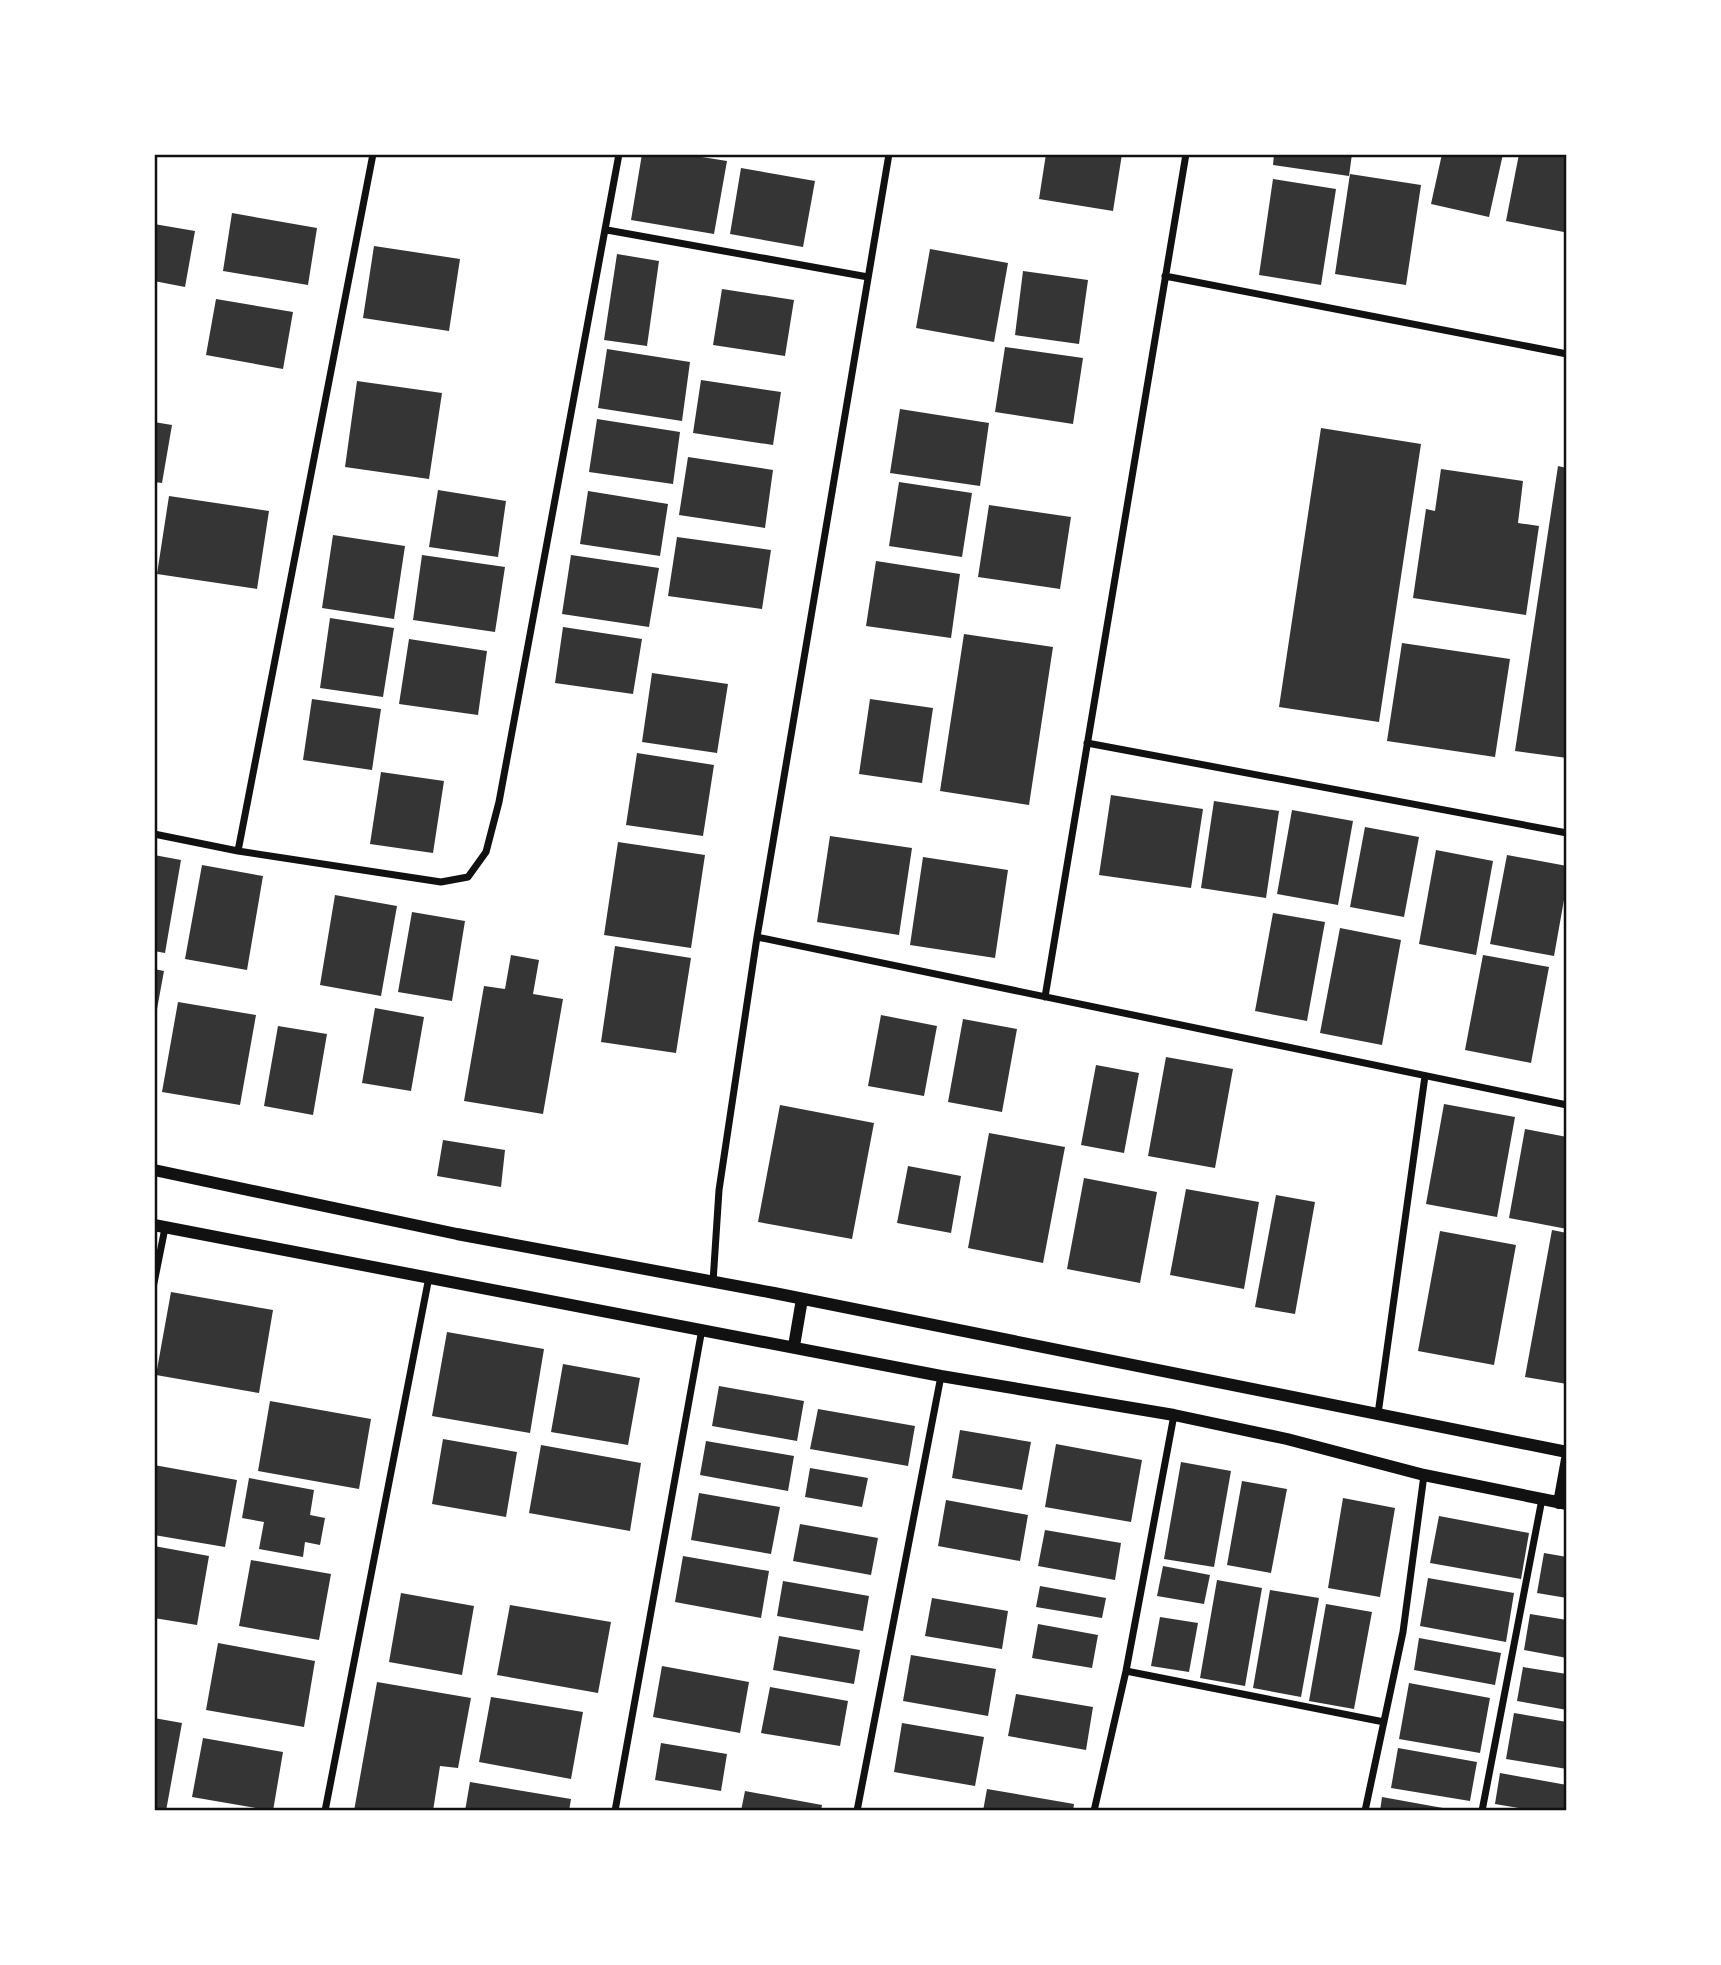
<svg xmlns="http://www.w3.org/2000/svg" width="1721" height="1965" font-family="'Asap Condensed',sans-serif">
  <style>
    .building { fill: #353535 }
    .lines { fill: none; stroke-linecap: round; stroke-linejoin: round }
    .minor { stroke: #111; stroke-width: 7 }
    .tertiary { stroke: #111; stroke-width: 12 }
    .neatline { fill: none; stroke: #111; stroke-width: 2.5 }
  </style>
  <rect width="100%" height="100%" fill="#fff"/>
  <path class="building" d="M 642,154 L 683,154 L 727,161 L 714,234 L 631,220 Z
    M 1046,154 L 1122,154 L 1113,211 L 1039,199 Z
    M 1274,154 L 1352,154 L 1349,176 L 1273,165 Z
    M 1442,154 L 1503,154 L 1489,217 L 1431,204 Z
    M 1519,154 L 1567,154 L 1564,232 L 1506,221 Z
    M 741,168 L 815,181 L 803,247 L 730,234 Z
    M 1350,174 L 1421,185 L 1406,285 L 1335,274 Z
    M 1273,179 L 1336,189 L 1321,285 L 1259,275 Z
    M 232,213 L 317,228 L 308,285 L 223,271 Z
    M 154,224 L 195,231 L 185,287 L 154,281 Z
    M 374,246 L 460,259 L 449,331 L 363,318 Z
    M 930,249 L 1008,263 L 994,342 L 916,328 Z
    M 617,254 L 659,261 L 647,346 L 604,340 Z
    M 1023,271 L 1088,280 L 1079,344 L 1015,335 Z
    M 722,289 L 794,300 L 785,356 L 713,345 Z
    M 216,299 L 293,312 L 283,369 L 206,355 Z
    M 1005,347 L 1083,358 L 1073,424 L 995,412 Z
    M 607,349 L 690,362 L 682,421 L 598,408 Z
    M 701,380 L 781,392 L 773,445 L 693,433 Z
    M 357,381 L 442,393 L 429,479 L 345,467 Z
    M 900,409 L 989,423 L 980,486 L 890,473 Z
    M 597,419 L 680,432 L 673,484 L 589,472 Z
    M 154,422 L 172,425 L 162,483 L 154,482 Z
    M 1321,428 L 1421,444 L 1379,722 L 1279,707 Z
    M 688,457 L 773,470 L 765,528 L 679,515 Z
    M 1558,466 L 1567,468 L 1567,758 L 1515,751 Z
    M 1441,469 L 1523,481 L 1518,523 L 1539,526 L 1526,615 L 1413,598 L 1426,509 L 1435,511 Z
    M 899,482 L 972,493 L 962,557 L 889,546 Z
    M 438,490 L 506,501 L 498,557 L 429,547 Z
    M 588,491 L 668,504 L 660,556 L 580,544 Z
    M 169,496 L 269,511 L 257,589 L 157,574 Z
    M 989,505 L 1071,517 L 1060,589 L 978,577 Z
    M 333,535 L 405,546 L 394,619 L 322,608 Z
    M 677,537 L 771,550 L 762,609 L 668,596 Z
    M 422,555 L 505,567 L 495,632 L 413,620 Z
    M 571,555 L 659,568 L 649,627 L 562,614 Z
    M 876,561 L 960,574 L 951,638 L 866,626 Z
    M 330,618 L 394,628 L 383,697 L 320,688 Z
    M 563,627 L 642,639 L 633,694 L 555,683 Z
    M 964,634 L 1053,647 L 1029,805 L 940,791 Z
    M 409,639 L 487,651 L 478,715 L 399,704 Z
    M 1402,643 L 1510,659 L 1495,757 L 1387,741 Z
    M 652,673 L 728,684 L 717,753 L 642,742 Z
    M 312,699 L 381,709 L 372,770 L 303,760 Z
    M 870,699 L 933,708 L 922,783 L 859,774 Z
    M 637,753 L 714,765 L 703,836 L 626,825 Z
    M 381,772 L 444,781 L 433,853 L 370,844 Z
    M 1111,795 L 1203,809 L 1191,888 L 1099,875 Z
    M 1214,801 L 1279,811 L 1266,898 L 1201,888 Z
    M 1292,810 L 1353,821 L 1338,905 L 1277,894 Z
    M 1365,827 L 1419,837 L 1404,917 L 1350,907 Z
    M 830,836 L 912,848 L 899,935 L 817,922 Z
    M 618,842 L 705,855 L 691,948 L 604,935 Z
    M 1436,850 L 1493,861 L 1476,955 L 1419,944 Z
    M 154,855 L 181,860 L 165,953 L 154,951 Z
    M 1507,855 L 1567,866 L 1567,883 L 1554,956 L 1490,944 Z
    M 923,857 L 1008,870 L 995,958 L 910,945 Z
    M 202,865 L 263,876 L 247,970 L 185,959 Z
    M 335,895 L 397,906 L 381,996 L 320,985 Z
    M 412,912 L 465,921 L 452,1001 L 398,992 Z
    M 1273,913 L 1325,922 L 1307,1021 L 1255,1011 Z
    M 1340,928 L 1401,940 L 1382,1045 L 1320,1033 Z
    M 615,946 L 691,958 L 676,1053 L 601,1042 Z
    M 511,955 L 539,960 L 533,994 L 563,999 L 543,1114 L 464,1101 L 484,986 L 505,989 Z
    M 1483,955 L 1549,967 L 1531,1063 L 1465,1050 Z
    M 154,969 L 164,971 L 155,1020 L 154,1020 Z
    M 178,1002 L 256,1015 L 240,1105 L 162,1092 Z
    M 375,1008 L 424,1017 L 411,1091 L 362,1083 Z
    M 881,1015 L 937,1026 L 924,1096 L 868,1086 Z
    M 963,1019 L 1017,1029 L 1002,1112 L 948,1102 Z
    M 278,1026 L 327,1034 L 313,1115 L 264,1106 Z
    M 1166,1057 L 1233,1069 L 1215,1168 L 1148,1156 Z
    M 1096,1065 L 1139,1073 L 1124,1153 L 1081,1145 Z
    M 1444,1104 L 1515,1117 L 1497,1217 L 1426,1204 Z
    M 780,1105 L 874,1123 L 852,1239 L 758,1222 Z
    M 1525,1129 L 1567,1137 L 1567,1229 L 1509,1218 Z
    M 989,1133 L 1065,1147 L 1043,1263 L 968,1248 Z
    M 443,1140 L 505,1150 L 501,1187 L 437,1176 Z
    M 908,1166 L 961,1176 L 951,1233 L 897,1223 Z
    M 1084,1178 L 1157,1192 L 1140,1283 L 1067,1269 Z
    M 1186,1189 L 1259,1202 L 1244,1289 L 1170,1275 Z
    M 1276,1195 L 1315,1202 L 1295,1314 L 1255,1307 Z
    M 1552,1230 L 1567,1233 L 1567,1384 L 1525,1377 Z
    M 1440,1231 L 1516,1245 L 1494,1365 L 1418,1351 Z
    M 171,1292 L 273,1310 L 259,1393 L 156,1375 Z
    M 447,1332 L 544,1349 L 530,1433 L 432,1416 Z
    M 563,1364 L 640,1378 L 628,1445 L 551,1432 Z
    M 719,1386 L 804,1401 L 797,1441 L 712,1426 Z
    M 270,1401 L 371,1419 L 359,1489 L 258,1471 Z
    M 818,1409 L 915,1426 L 908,1466 L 810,1449 Z
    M 960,1430 L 1031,1442 L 1022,1490 L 952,1478 Z
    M 443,1439 L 517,1452 L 506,1517 L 432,1504 Z
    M 706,1441 L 794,1456 L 788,1491 L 700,1475 Z
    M 1056,1444 L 1142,1460 L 1131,1522 L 1045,1507 Z
    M 541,1445 L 641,1463 L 630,1531 L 529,1513 Z
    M 1181,1462 L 1231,1471 L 1214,1567 L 1164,1559 Z
    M 154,1465 L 237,1480 L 225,1547 L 154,1535 Z
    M 810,1468 L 868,1478 L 862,1507 L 805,1497 Z
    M 249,1478 L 314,1490 L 310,1515 L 325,1518 L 320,1545 L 305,1542 L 303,1557 L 259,1549 L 264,1522 L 242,1518 Z
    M 1242,1481 L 1287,1489 L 1271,1573 L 1227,1565 Z
    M 699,1493 L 780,1507 L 771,1554 L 691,1540 Z
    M 1343,1498 L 1395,1508 L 1380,1597 L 1328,1588 Z
    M 946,1500 L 1028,1515 L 1020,1561 L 938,1546 Z
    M 1439,1516 L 1529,1533 L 1521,1579 L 1430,1563 Z
    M 800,1524 L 878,1538 L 871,1575 L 793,1561 Z
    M 1045,1530 L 1121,1543 L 1115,1580 L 1038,1566 Z
    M 154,1546 L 209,1556 L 197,1625 L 154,1618 Z
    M 1544,1553 L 1567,1557 L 1567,1598 L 1537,1593 Z
    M 683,1556 L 769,1571 L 761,1618 L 675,1602 Z
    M 251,1560 L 331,1574 L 319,1640 L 239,1626 Z
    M 1163,1566 L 1210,1575 L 1204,1604 L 1157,1596 Z
    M 1428,1578 L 1514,1593 L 1506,1642 L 1420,1626 Z
    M 1217,1580 L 1262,1588 L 1245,1686 L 1200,1678 Z
    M 783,1581 L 869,1596 L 863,1631 L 777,1616 Z
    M 1040,1586 L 1106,1598 L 1102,1618 L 1036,1607 Z
    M 1270,1590 L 1319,1598 L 1301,1697 L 1253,1688 Z
    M 401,1593 L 474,1606 L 462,1675 L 389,1662 Z
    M 932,1598 L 1008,1611 L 1002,1649 L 925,1636 Z
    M 1326,1604 L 1372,1612 L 1354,1709 L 1309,1701 Z
    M 510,1605 L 611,1622 L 598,1693 L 497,1675 Z
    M 1530,1614 L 1567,1620 L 1567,1658 L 1524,1650 Z
    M 1160,1617 L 1198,1623 L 1189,1672 L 1151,1666 Z
    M 1038,1624 L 1098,1635 L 1092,1668 L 1032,1658 Z
    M 779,1636 L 860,1650 L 854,1684 L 773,1670 Z
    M 1419,1638 L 1501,1653 L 1495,1685 L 1414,1670 Z
    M 218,1643 L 315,1661 L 304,1727 L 206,1710 Z
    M 911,1655 L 996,1669 L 988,1716 L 903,1701 Z
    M 662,1666 L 749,1682 L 740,1733 L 653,1717 Z
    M 1523,1667 L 1567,1674 L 1567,1710 L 1517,1701 Z
    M 377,1682 L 471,1698 L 458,1768 L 440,1766 L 433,1811 L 354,1811 Z
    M 1409,1683 L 1490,1698 L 1480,1753 L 1399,1739 Z
    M 770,1687 L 848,1701 L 840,1746 L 761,1733 Z
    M 1016,1694 L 1093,1707 L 1086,1750 L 1008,1736 Z
    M 491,1697 L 583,1712 L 571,1779 L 479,1762 Z
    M 1514,1713 L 1567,1722 L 1567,1769 L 1506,1759 Z
    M 154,1718 L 182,1723 L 166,1811 L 154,1811 Z
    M 902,1723 L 984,1737 L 975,1786 L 894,1772 Z
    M 203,1738 L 283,1752 L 273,1811 L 192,1797 Z
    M 661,1743 L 727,1754 L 721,1791 L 655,1780 Z
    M 1398,1748 L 1477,1762 L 1470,1801 L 1391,1788 Z
    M 1500,1773 L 1567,1785 L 1567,1811 L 1536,1811 L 1495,1804 Z
    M 470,1782 L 571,1799 L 569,1811 L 465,1811 Z
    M 987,1789 L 1074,1804 L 1073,1811 L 983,1811 Z
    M 745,1791 L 822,1805 L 821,1811 L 741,1811 Z
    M 1382,1797 L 1454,1810 L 1454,1811 L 1380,1811 Z"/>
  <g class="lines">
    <path class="minor" d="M 607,230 L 868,277
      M 1165,276 L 1567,354
      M 1087,743 L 1567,833
      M 154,834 L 238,851 L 441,882 L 468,877 L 486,852 L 499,802 L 619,154
      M 238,851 L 373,154
      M 757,937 L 1567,1105
      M 1045,997 L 1186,154
      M 713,1282 L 719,1190 L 757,937 L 889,154
      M 154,1283 L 165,1228
      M 1378,1414 L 1425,1076
      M 1126,1671 L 1384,1722
      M 325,1811 L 429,1277
      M 615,1811 L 702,1329
      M 857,1811 L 941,1376
      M 1094,1811 L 1126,1671 L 1174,1415
      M 1365,1811 L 1403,1632 L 1424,1475
      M 1482,1811 L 1542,1499"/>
    <path class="tertiary" d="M 154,1170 L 457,1234 L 774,1293 L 1567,1452
      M 154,1225 L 941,1376 L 1174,1415 L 1287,1439 L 1424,1475 L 1567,1504
      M 794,1346 L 802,1299
      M 1559,1503 L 1567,1459"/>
  </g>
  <rect width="1721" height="1965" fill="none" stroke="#ffffff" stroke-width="312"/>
  <rect x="156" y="156" width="1409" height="1653" class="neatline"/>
</svg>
